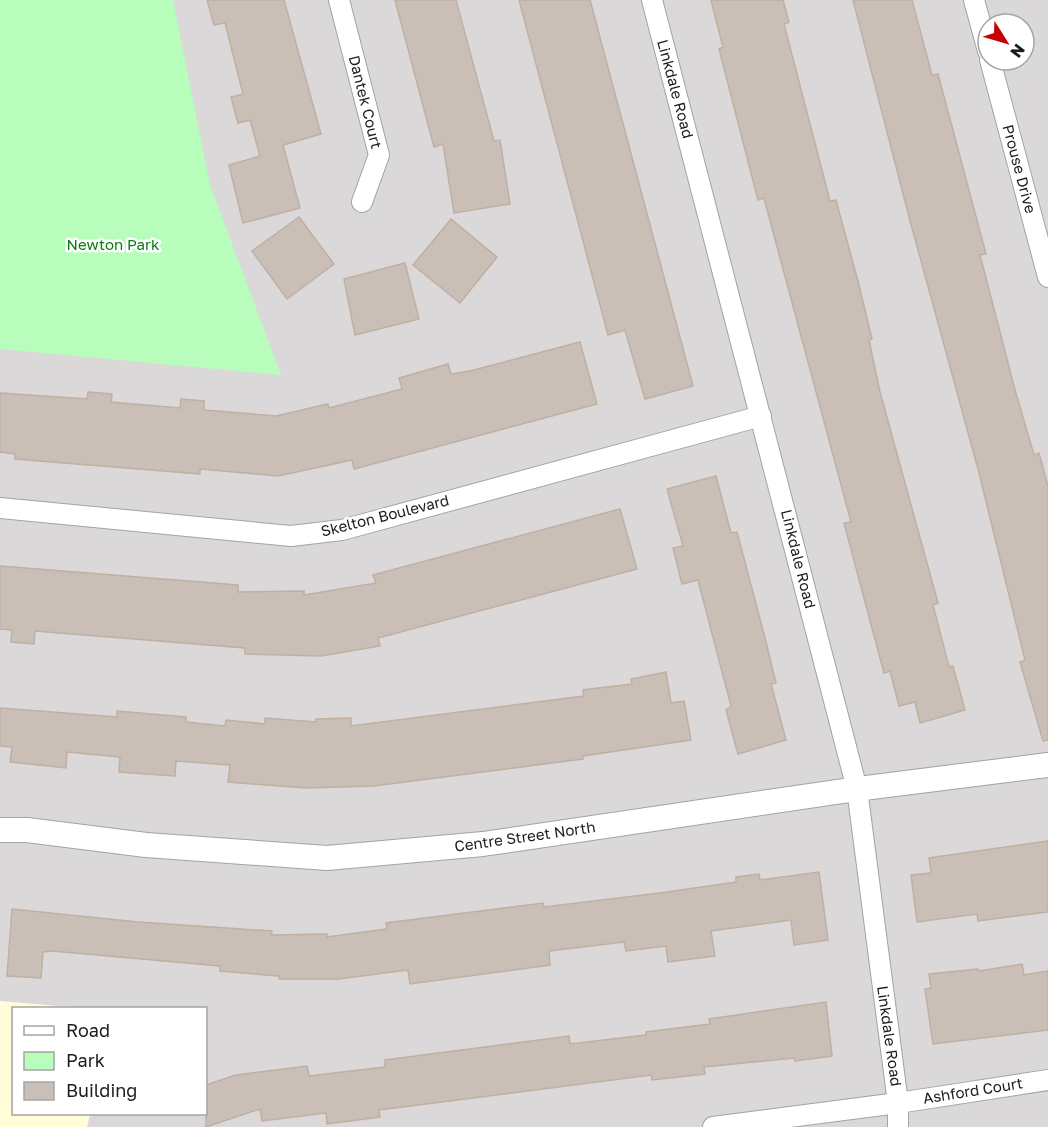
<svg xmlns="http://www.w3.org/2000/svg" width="1048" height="1127" font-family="'Golos Text',sans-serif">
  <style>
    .residential { fill: #dad8d8; fill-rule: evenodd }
    .education { fill: #fffed8 }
    .park { fill: #b8fdbc }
    .building { fill: #cabfb6; stroke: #c0afa2; stroke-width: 1.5 }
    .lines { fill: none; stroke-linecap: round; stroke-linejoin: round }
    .minor-casing { stroke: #a3a3a3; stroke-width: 22 }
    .tertiary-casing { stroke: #a3a3a3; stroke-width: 26 }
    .minor { stroke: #fff; stroke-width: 20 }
    .tertiary { stroke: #fff; stroke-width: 24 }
    .labels { text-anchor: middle; stroke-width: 5; stroke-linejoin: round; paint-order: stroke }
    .street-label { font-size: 15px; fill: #1c1c1c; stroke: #fff }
    .park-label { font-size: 15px; fill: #047f0c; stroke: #fff }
  </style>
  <rect width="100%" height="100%" fill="#eee9e0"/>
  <path class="residential" d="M 0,0 L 1048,0 L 1048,1127 L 87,1127 L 90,1114 L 206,1114 L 206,1008 L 80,1008 L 0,1001 ZM 988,24 L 1024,24 L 1024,60 L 988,60 Z"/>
  <path class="education" d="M 0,1001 L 79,1008 L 14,1008 L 14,1114 L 90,1114 L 87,1127 L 0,1127 Z"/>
  <path class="park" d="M 0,0 L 173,0 L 210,185 L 281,375 L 0,349 Z"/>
  <path class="building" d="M 207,0 L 284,0 L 321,134 L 283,145 L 300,208 L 243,223 L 229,165 L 260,156 L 250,120 L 238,123 L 231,97 L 243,94 L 225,23 L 214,25 Z
    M 395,0 L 456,0 L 494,141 L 500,140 L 510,204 L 454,213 L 443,144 L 434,147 Z
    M 519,0 L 590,0 L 693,386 L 645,399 L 625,330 L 608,335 Z
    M 711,0 L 783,0 L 789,22 L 784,24 L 830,201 L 836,200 L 859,285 L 872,339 L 869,340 L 880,392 L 938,603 L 933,605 L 949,667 L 953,666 L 965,710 L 920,723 L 915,702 L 899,706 L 890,671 L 884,673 L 844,523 L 851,522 L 764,198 L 758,200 L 719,49 L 723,47 Z
    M 853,0 L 912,0 L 932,75 L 938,74 L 986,254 L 980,255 L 1015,390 L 1034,455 L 1039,453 L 1048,486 L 1048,740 L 1043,741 L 1020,662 L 1025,660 L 978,469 L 909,217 Z
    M 299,217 L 334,264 L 287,299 L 252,251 Z
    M 451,219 L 497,257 L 460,303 L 413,265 Z
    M 405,263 L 419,319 L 355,335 L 344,279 Z
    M 580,342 L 597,404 L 354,469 L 352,460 L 278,476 L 200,469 L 200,474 L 15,459 L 15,454 L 0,452 L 0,393 L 87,399 L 88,392 L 112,394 L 111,402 L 180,408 L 181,399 L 204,401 L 204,410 L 276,416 L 328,404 L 329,408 L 402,389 L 399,378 L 448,364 L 451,374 L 470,371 Z
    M 716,476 L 731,533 L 737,532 L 765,638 L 776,683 L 771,684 L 786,740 L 738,754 L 726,710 L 731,706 L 698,580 L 682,584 L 673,548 L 683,546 L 667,489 Z
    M 620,509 L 637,569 L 378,638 L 380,646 L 321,656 L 245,654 L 245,648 L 35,631 L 34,644 L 11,642 L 12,630 L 0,629 L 0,566 L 238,585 L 238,592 L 304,591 L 304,595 L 376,583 L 373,575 Z
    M 666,672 L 671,703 L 684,701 L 691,740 L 583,756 L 583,759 L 374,786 L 306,788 L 228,782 L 230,765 L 176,761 L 175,776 L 119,772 L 120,757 L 67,752 L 66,768 L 49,766 L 10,762 L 12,747 L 0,746 L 0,708 L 117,717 L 117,711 L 186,717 L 186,722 L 225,726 L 226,720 L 265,724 L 265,718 L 316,722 L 316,719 L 351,718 L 351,726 L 584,696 L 583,690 L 632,684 L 631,679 Z
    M 1048,841 L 1048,912 L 978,921 L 977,914 L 917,922 L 911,875 L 931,873 L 929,858 Z
    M 819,872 L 828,940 L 794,945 L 791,920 L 711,931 L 715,956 L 668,962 L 666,946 L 626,951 L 624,942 L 549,951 L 550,965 L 410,984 L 408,970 L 338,979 L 279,979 L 279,976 L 220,971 L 220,966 L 52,951 L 43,952 L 41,978 L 7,976 L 12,909 L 138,922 L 272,931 L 271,935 L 327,934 L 327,937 L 387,929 L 386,923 L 543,903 L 544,907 L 660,893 L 736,882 L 736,877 L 759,874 L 760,880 Z
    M 1022,964 L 1024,975 L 1048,971 L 1048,1030 L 933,1044 L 925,989 L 931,988 L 929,974 L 978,969 L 979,971 Z
    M 826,1002 L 832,1056 L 795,1061 L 794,1058 L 704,1067 L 705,1074 L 652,1080 L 651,1075 L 379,1110 L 380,1117 L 327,1124 L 326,1113 L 262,1121 L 260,1109 L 206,1127 L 206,1085 L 236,1075 L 307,1066 L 309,1076 L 385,1067 L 385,1060 L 569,1036 L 570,1044 L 646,1035 L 646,1032 L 710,1024 L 709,1019 Z"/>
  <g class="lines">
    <g class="minor-casing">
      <path id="minor" d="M 339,0 L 379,155 L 362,202
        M 652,0 L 857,789 L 898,1103 L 898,1127
        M 974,0 L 988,51
        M 990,60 L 1048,277
        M 0,508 L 291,536 L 342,530 L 761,416
        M 713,1127 L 898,1103 L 1048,1080"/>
    </g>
    <g class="tertiary-casing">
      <path id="tertiary" d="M 0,830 L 27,830 L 146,845 L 327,858 L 483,844 L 857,789 L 1048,765"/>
    </g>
    <use href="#minor" class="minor"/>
    <use href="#tertiary" class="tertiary"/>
  </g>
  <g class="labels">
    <g class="street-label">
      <text transform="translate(675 89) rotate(75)" y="5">Linkdale Road</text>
      <text transform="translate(365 102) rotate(76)" y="5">Dantek Court</text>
      <text transform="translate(1019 169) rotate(75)" y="5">Prouse Drive</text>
      <text transform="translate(385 516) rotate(-14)" y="5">Skelton Boulevard</text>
      <text transform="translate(798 559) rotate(76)" y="5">Linkdale Road</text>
      <text transform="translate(525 837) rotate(-8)" y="5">Centre Street North</text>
      <text transform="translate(889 1036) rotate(82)" y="5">Linkdale Road</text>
      <text transform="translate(973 1091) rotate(-9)" y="5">Ashford Court</text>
    </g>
    <g class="park-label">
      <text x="113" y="250">Newton Park</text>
    </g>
  </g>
  <rect x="12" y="1007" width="195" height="108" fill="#ffffff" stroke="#a4a4a4" stroke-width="1.5"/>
  <rect x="24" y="1026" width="30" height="9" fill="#ffffff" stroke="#a4a4a4" stroke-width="1.5"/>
  <text x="66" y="1037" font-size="18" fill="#1c1c1c">Road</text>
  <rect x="24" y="1052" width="30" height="18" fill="#b8fdbc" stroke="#a4a4a4" stroke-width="1.5"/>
  <text x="66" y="1067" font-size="18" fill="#1c1c1c">Park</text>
  <rect x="24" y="1082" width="30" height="18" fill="#cabfb6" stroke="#a4a4a4" stroke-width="1.5"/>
  <text x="66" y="1097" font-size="18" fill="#1c1c1c">Building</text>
  <g transform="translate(1006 42) rotate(127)"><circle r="28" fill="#ffffff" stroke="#a4a4a4" stroke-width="1.5"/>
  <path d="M0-4.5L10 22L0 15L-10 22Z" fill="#c70004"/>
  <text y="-9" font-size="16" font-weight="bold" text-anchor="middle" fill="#1c1c1c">N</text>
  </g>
</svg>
